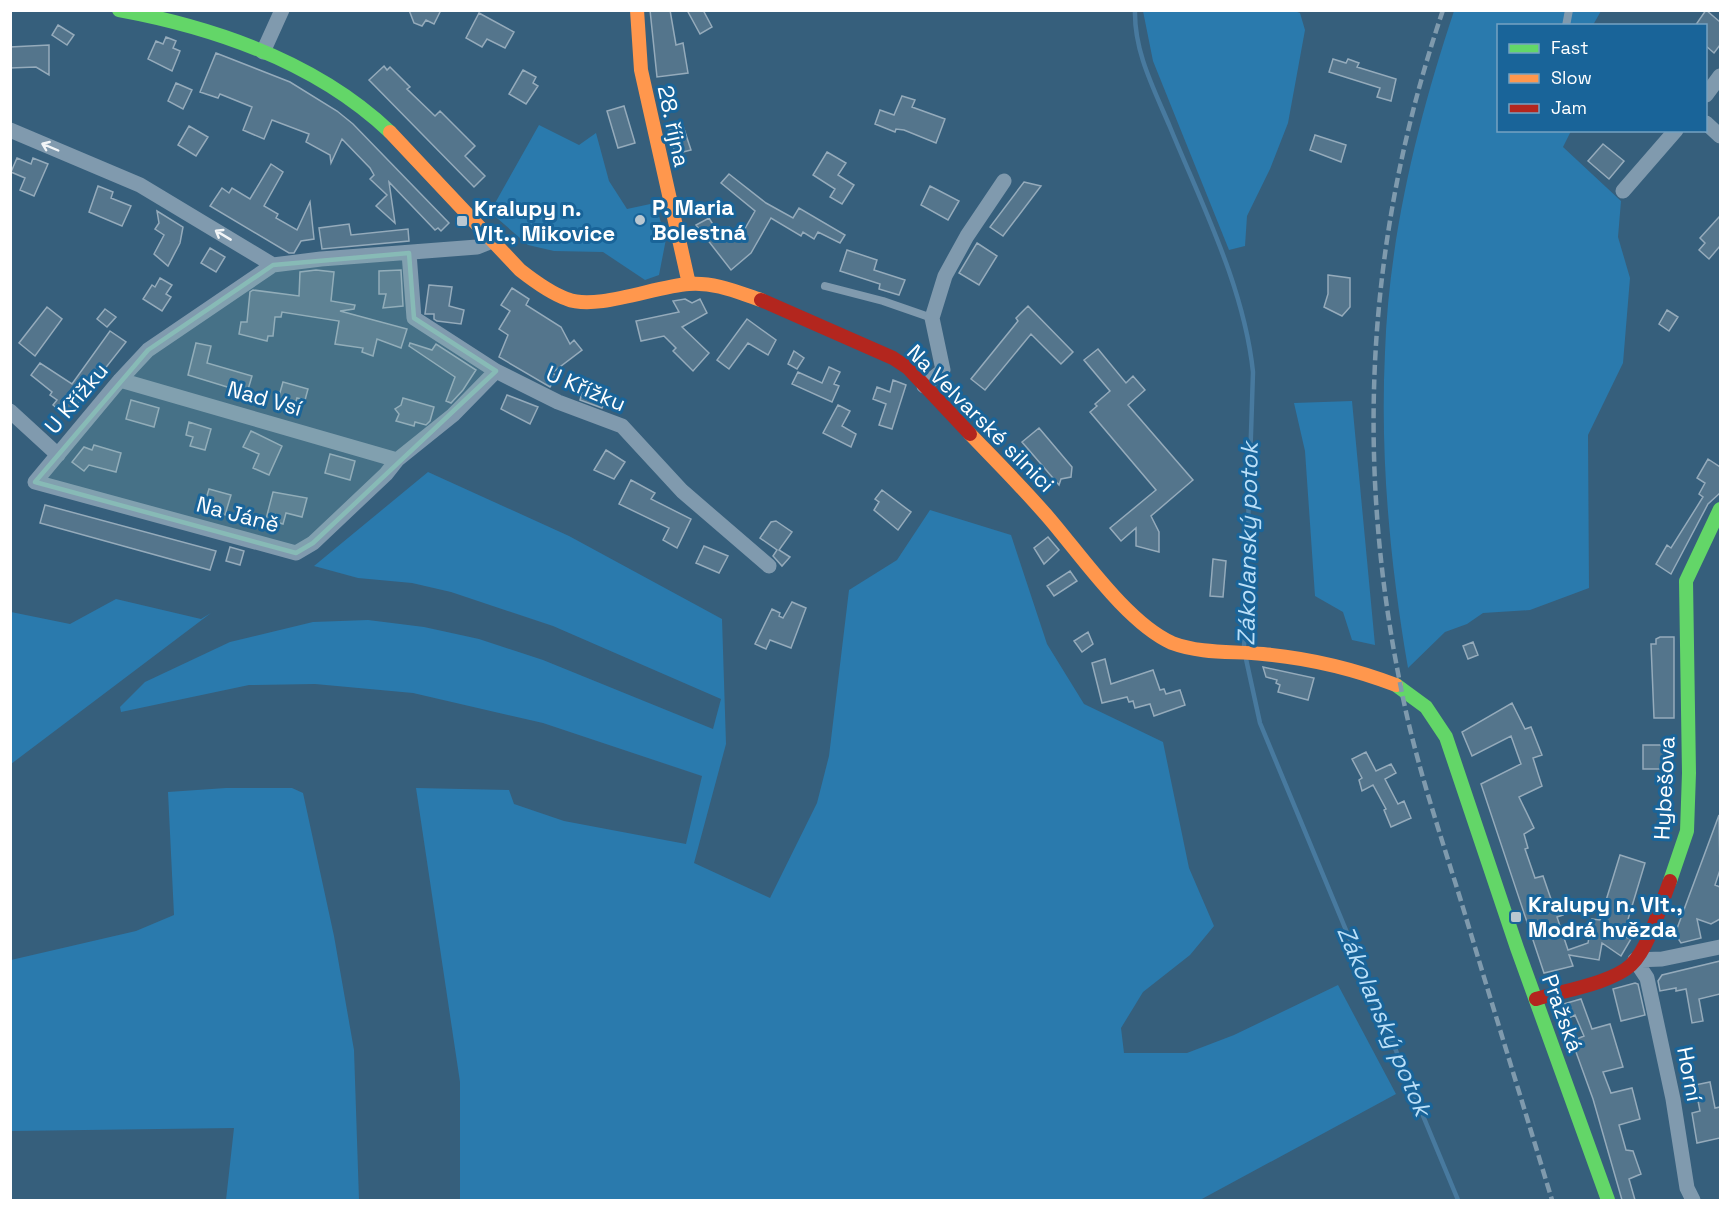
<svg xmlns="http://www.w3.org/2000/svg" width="1731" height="1211" font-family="'Space Grotesk',sans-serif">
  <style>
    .green { fill: #2a7aad }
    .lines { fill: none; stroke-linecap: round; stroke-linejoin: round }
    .stream { stroke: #487a9f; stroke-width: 4.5 }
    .building { fill: #54758c; stroke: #95abbb; stroke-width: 1.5 }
    .lane { stroke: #809aae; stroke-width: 8 }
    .street { stroke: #809aae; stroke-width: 15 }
    .fast { stroke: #63d668; stroke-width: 14 }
    .slow { stroke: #ff974d; stroke-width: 14 }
    .jam { stroke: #b3261e; stroke-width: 14 }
    .rail { stroke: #7f9aad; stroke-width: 4.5; stroke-dasharray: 10 4.5; stroke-linecap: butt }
    .oneway { stroke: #f2f5f7 }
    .marked { fill: #87bab6; fill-opacity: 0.2; stroke: #87bab6; stroke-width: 4.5; stroke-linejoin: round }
    .poi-dot { fill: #b9c7d1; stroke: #196499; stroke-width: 2 }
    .labels { text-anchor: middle; stroke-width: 6; stroke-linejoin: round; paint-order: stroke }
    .street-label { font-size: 22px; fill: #fff; stroke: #196499 }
    .poi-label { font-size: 22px; font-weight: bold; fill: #fff; stroke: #196499; text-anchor: start }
    .water-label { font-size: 24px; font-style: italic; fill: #badff8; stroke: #196499 }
  </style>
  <rect width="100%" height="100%" fill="#365f7c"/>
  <path class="green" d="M 1292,10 L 1300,13 L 1305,30 L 1288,123 L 1270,169 L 1247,216 L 1245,246 L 1229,250 L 1153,61 L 1143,11 Z
    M 1454,11 L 1601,11 L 1593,25 L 1498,26 L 1498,130 L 1571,131 L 1563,147 L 1621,201 L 1618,237 L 1630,278 L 1623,363 L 1588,435 L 1589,588 L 1530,610 L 1483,613 L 1467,624 L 1445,632 L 1408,668 C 1390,563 1380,458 1385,352 C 1389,237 1418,119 1454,11 Z
    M 539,125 L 579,145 L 596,133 L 609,181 L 627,209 L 655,203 L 666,239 L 659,275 L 645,280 L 603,252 L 554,251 L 528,245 L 490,212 Z
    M 1352,401 L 1375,645 L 1352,640 L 1343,612 L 1315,596 L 1305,451 L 1294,403 Z
    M 428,472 L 569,536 L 722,619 L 726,744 L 694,863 L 770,898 L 817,803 L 829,756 L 849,590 L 897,560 L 930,510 L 1011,535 L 1047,644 L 1084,704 L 1163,742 L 1189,868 L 1214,926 L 1190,955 L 1143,992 L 1121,1028 L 1124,1053 L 1187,1053 L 1234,1035 L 1338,985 L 1396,1094 L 1200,1200 L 460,1200 L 460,1082 L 416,788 L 509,790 L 514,804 L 564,821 L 686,844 L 702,776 L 543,723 L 413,693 L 315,684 L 249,685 L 121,712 L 120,707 L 145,682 L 230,642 L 313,622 L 368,620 L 424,627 L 479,639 L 543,660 L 713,729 L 721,699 L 553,626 L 451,592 L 412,583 L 358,578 L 314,566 Z
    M 116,599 L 201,619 L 211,613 L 11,764 L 11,612 L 70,624 Z
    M 226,788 L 292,788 L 303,793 L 334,936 L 354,1050 L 359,1200 L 226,1200 L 234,1128 L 11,1131 L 11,960 L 136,931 L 174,915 L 168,792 Z"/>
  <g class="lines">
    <path class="stream" d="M 1135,10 C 1134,52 1154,89 1170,127 C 1202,205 1244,287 1253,372 L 1244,648
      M 1246,659 L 1260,723 L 1458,1200"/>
  </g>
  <path class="building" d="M 409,10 L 441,10 L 434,24 L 426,20 L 422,26 L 414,23 Z
    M 650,10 L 670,10 L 676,45 L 683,43 L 688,73 L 657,77 Z
    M 687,10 L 703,10 L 712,27 L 700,34 Z
    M 1706,10 L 1720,22 L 1720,45 L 1714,53 L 1706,46 L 1706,26 L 1695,26 Z
    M 479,13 L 514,32 L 505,48 L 487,39 L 482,47 L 466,38 Z
    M 58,25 L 74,35 L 67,45 L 52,35 Z
    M 166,37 L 176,41 L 173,48 L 180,51 L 172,71 L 148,59 L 156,41 L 163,44 Z
    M 49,45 L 49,75 L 36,67 L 10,68 L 10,47 Z
    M 216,53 L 290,82 L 337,111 L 353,124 L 449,223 L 441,231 L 438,228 L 435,230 L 389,182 L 395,223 L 376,206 L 387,195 L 370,179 L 374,175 L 370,168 L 342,139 L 331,163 L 330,155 L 306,142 L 309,134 L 272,120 L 264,139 L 243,130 L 252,107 L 220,94 L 218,98 L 200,92 Z
    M 1333,59 L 1346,63 L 1348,59 L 1359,63 L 1357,67 L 1396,79 L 1391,101 L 1377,97 L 1380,88 L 1329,72 Z
    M 384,66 L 387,70 L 390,67 L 410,87 L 407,89 L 435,116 L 440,111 L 475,146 L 465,156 L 485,176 L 474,187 L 369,80 Z
    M 523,70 L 536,77 L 533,83 L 538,86 L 526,104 L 509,94 Z
    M 176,83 L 192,90 L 183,109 L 168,101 Z
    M 902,96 L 915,100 L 912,107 L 945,119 L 936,143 L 904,130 L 896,129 L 895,132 L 875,124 L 880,110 L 894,115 Z
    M 624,106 L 635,143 L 618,148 L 607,111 Z
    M 189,126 L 208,137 L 196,156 L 178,145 Z
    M 683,126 L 691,150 L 675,154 L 669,129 Z
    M 1315,135 L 1346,145 L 1341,162 L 1310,150 Z
    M 1603,144 L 1624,161 L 1609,179 L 1588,161 Z
    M 827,152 L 846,163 L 838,175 L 854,185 L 842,204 L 830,197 L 835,189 L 813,175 Z
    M 17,158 L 31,164 L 33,158 L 48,164 L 34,196 L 20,190 L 25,178 L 11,172 Z
    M 271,164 L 283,172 L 264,206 L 278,214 L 276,218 L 297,230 L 310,202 L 314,239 L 301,241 L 294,253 L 289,253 L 210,206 L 222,188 L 229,193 L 232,188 L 250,199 Z
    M 729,174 L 766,203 L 793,218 L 799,208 L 845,235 L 840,243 L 818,232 L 814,239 L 803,232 L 801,236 L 771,218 L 751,253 L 731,270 L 696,225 L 709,218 L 720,236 L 729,227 L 739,239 L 755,211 L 721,183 Z
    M 1024,182 L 1041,186 L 1003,236 L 990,227 Z
    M 98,186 L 113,192 L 111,198 L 131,206 L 122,226 L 89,212 Z
    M 930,186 L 959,201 L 948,220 L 921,205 Z
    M 157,211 L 183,227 L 180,243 L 168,266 L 154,254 L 164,235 L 155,229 L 159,223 Z
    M 1720,216 L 1720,246 L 1709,259 L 1699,250 L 1705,243 L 1700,238 Z
    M 349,224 L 351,235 L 408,229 L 409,241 L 322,249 L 319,228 Z
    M 977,243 L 997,256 L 979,285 L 959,273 Z
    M 210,248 L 225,257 L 216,272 L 201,263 Z
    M 847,250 L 877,260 L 874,270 L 905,280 L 899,295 L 879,289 L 880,284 L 840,271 Z
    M 316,270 L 334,272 L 331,301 L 355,305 L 354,309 L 340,311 L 407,329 L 401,348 L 377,339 L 373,356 L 362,352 L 363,348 L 335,344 L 339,321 L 282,312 L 281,317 L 275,317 L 273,336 L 268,336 L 267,341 L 239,334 L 241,322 L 247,322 L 250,292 L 253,290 L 299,296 L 300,272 Z
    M 401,270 L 403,306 L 383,308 L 386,294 L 379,294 L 379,271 Z
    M 1328,275 L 1350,278 L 1350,307 L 1342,316 L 1324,307 L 1328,294 Z
    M 160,278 L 172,285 L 166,294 L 171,297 L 162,311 L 143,299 L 152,285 L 155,287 Z
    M 429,285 L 452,287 L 449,306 L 464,310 L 461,324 L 437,321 L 434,319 L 434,314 L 425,314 Z
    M 512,288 L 529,299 L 526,305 L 561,327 L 570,344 L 574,340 L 582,350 L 552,373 L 557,376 L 550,387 L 499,357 L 508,335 L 499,329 L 510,311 L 501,305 Z
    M 685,299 L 692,303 L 700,299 L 707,313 L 682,327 L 709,353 L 693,371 L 673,351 L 676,348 L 664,336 L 641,341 L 636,321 L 679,312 L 673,301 Z
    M 1028,306 L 1073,352 L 1061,364 L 1031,334 L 985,390 L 971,379 L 1018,321 L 1016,318 Z
    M 47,307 L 62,319 L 35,356 L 19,343 Z
    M 105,309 L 116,317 L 107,327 L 97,319 Z
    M 1667,310 L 1678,317 L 1669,331 L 1659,324 Z
    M 747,319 L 776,340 L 768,355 L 748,343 L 729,369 L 717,360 Z
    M 110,331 L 126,342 L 67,417 L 53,405 L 57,400 L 50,395 L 52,392 L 31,375 L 40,363 L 72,384 Z
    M 196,343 L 211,346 L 207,363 L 252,376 L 247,393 L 188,375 Z
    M 410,343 L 432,350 L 436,344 L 476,370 L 463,390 L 451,403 L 446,401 L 455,377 L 409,346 Z
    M 1098,349 L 1126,383 L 1133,376 L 1145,390 L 1128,405 L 1193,480 L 1151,516 L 1159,532 L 1159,552 L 1136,546 L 1136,528 L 1121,541 L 1110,528 L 1156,490 L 1090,412 L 1097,406 L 1095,404 L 1110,391 L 1084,360 Z
    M 794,351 L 804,358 L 797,369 L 788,364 Z
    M 829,367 L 840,372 L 834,384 L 839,386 L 832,402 L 792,384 L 798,372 L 822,383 Z
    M 893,380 L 906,385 L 892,429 L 879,425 L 886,404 L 873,399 L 877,387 L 890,392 Z
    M 283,382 L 308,389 L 305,400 L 297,398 L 294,408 L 289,407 L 285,410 L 277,403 Z
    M 582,393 L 606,398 L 602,408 L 580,400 Z
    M 507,395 L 538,407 L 530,424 L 501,409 Z
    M 403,398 L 434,407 L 430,421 L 426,425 L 415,422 L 414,426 L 396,421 L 399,414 L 395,409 L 401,405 Z
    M 131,400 L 159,408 L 154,427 L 126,419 Z
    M 838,405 L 850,411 L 842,426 L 856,434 L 851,447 L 823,433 Z
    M 189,422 L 211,429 L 205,450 L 190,446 L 193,437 L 186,435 Z
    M 1039,428 L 1072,467 L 1071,477 L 1061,479 L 1059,485 L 1022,442 Z
    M 251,431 L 282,446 L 269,475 L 253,468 L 259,454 L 243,447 Z
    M 94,445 L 121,453 L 116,472 L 89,465 L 84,471 L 72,462 L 84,447 L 92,450 Z
    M 606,450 L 625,462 L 614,479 L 594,470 Z
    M 330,454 L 355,461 L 350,480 L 325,473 Z
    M 1708,459 L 1720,467 L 1720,493 L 1708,504 L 1671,574 L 1656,564 L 1667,545 L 1671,548 L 1703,497 L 1699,494 L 1705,483 L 1697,478 Z
    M 631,480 L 655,493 L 651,499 L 691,519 L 677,548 L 663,540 L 669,528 L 619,504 Z
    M 209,489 L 231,495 L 225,515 L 203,509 Z
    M 882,490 L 911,512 L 898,530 L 874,510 L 879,502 L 875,499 Z
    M 273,492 L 307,498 L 302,517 L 286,513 L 283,524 L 266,519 Z
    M 45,505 L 216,551 L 210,570 L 40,523 Z
    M 776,521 L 792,532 L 779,550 L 790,557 L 782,566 L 773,556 L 777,550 L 760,538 L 771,522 Z
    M 1048,537 L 1059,550 L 1044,564 L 1034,548 Z
    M 704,546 L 728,556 L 719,573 L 696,563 Z
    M 230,547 L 244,551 L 240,565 L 226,561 Z
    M 1213,559 L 1226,561 L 1223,597 L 1210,596 Z
    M 1070,571 L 1077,581 L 1054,596 L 1047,586 Z
    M 792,602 L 806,608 L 791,648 L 770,640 L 766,649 L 755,644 L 772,609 L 780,613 L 779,616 L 783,618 Z
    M 1088,632 L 1093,644 L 1082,652 L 1074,641 Z
    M 1660,637 L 1674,637 L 1674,718 L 1654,718 L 1651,644 L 1656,644 L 1656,639 Z
    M 1473,642 L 1478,655 L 1468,659 L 1463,646 Z
    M 1105,659 L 1111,684 L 1153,670 L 1160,690 L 1164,689 L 1166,694 L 1180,690 L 1185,705 L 1154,716 L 1150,704 L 1135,708 L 1133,701 L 1129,702 L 1127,697 L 1102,703 L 1092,663 Z
    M 1263,667 L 1314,678 L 1308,700 L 1278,692 L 1280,685 L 1276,683 L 1277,680 L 1266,677 Z
    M 1512,703 L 1525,729 L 1531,727 L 1542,755 L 1533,758 L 1542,786 L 1519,797 L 1534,828 L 1524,834 L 1528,848 L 1525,849 L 1535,878 L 1543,876 L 1553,905 L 1559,903 L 1563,915 L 1557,917 L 1568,950 L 1588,943 L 1592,919 L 1600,920 L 1620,855 L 1645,863 L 1623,936 L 1631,939 L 1621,956 L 1602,943 L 1599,960 L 1569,955 L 1573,966 L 1544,973 L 1481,784 L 1521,764 L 1511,736 L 1472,756 L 1462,732 Z
    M 1643,745 L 1665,745 L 1665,769 L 1643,769 Z
    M 1366,752 L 1376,771 L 1391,764 L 1396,773 L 1385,779 L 1398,804 L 1404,801 L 1411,818 L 1391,827 L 1384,810 L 1386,809 L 1373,785 L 1362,791 L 1359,780 L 1362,778 L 1352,759 Z
    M 1719,815 L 1720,870 L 1715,885 L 1720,887 L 1720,919 L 1711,924 L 1697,919 L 1701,938 L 1681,943 L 1675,934 Z
    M 1720,961 L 1720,994 L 1699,999 L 1703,1021 L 1692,1023 L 1686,989 L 1676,991 L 1676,988 L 1660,991 L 1658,981 L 1662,975 Z
    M 1635,983 L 1638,984 L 1645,1015 L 1621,1021 L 1613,989 Z
    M 1581,999 L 1592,1029 L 1610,1024 L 1623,1067 L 1603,1072 L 1611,1093 L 1632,1088 L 1640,1119 L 1619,1125 L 1626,1150 L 1633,1151 L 1641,1174 L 1629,1179 L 1635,1200 L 1622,1200 L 1593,1099 L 1572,1041 L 1584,1036 L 1575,1015 L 1565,1020 L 1560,1005 Z
    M 1710,1082 L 1715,1108 L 1720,1107 L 1720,1138 L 1697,1143 L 1692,1113 L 1700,1111 L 1695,1085 Z"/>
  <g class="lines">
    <path class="lane" d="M 1566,26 L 1569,10
      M 825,286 L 883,301 L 932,318"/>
    <path class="street" d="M 263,52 L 282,10
      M 1706,95 L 1720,76
      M 1706,123 L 1720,136
      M 10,130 L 140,185 L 273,265
      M 1623,191 L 1676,130
      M 492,241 L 477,247 L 321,259 L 273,265 L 148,350 L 120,380 L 35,482 L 296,553 L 313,543 L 386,474 L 397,460 L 453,415 L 496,371
      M 409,253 L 414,318 L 496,371 L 558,402 L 622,426 L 682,491 L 769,566
      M 120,380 L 397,460
      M 924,386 L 943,370 L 932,318 L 945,276 L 967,236 L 1004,181
      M 10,411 L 58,455
      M 1635,960 L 1647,978 L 1673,1099 L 1687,1188 L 1693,1200
      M 1635,960 L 1662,959 L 1720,947"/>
    <path class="fast" d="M 119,10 C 217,28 316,62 390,132
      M 1396,685 L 1426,707 L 1446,737 L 1517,948 L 1608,1200
      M 1670,881 L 1687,831 L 1689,773 L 1686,581 L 1720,509"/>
    <path class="slow" d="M 637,10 L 641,70 L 689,284
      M 390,132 L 520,270 C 534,281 550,293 567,299 C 596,311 656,286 689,284 C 715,282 737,292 761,300
      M 970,434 C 996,461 1023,488 1048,517 C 1080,554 1127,623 1172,643 C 1201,654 1233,651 1263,654 C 1307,658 1354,669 1396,685"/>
    <path class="jam" d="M 761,300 L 893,358 L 908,368 L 970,434
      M 1536,999 C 1562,991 1612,983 1631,965 C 1649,948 1661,904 1670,881"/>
    <path class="rail" d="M 1443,10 C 1367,234 1354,457 1401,688 C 1415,760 1439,830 1461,901 C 1491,1001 1522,1101 1552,1200"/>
  </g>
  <defs><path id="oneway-shaft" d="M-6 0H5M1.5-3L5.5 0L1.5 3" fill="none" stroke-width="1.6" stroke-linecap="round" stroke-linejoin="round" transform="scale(1.5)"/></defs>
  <g class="oneway">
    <use href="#oneway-shaft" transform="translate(50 147) rotate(-157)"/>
    <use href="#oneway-shaft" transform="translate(223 235) rotate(-149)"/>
  </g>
  <path class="marked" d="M 409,253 L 414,318 L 496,371 L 313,543 L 296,553 L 35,482 L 148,350 L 273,265 Z"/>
  <g class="poi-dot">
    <circle cx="640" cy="220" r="6"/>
    <rect x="456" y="215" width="12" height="12" rx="3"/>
    <rect x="1510" y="911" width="12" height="12" rx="3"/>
  </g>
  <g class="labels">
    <g class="street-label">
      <text transform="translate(674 126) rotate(78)" y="8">28. října</text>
      <text transform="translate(586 388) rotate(23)" y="8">U Křížku</text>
      <text transform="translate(76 398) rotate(-50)" y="8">U Křížku</text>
      <text transform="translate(265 398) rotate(16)" y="8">Nad Vsí</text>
      <text transform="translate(981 418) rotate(45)" y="8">Na Velvarské silnici</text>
      <text transform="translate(238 514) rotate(15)" y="8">Na Jáně</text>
      <text transform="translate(1664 788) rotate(-87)" y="8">Hybešova</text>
      <text transform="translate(1563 1013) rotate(70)" y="8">Pražská</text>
      <text transform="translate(1690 1074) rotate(79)" y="8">Horní</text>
    </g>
    <g class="poi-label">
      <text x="652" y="215">P. Maria<tspan x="652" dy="25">Bolestná</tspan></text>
      <text x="474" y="216">Kralupy n.<tspan x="474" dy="25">Vlt., Mikovice</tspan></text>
      <text x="1528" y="912">Kralupy n. Vlt.,<tspan x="1528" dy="25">Modrá hvězda</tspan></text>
    </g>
    <g class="water-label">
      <text transform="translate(1248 544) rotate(-89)" y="8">Zákolanský potok</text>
      <text transform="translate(1384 1021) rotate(67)" y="8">Zákolanský potok</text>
    </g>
  </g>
  <rect width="1731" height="1211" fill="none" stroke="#ffffff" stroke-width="24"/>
  <rect x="1497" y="24" width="210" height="108" fill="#196499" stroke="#75a2c2" stroke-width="1.5"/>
  <rect x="1509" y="44" width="30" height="9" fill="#63d668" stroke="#75a2c2" stroke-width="1.5"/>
  <text x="1551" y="54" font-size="18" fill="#ffffff">Fast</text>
  <rect x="1509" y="74" width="30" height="9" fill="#ff974d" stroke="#75a2c2" stroke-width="1.5"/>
  <text x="1551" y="84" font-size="18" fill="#ffffff">Slow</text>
  <rect x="1509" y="104" width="30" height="9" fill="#b3261e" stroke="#75a2c2" stroke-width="1.5"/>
  <text x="1551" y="114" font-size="18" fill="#ffffff">Jam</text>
</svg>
